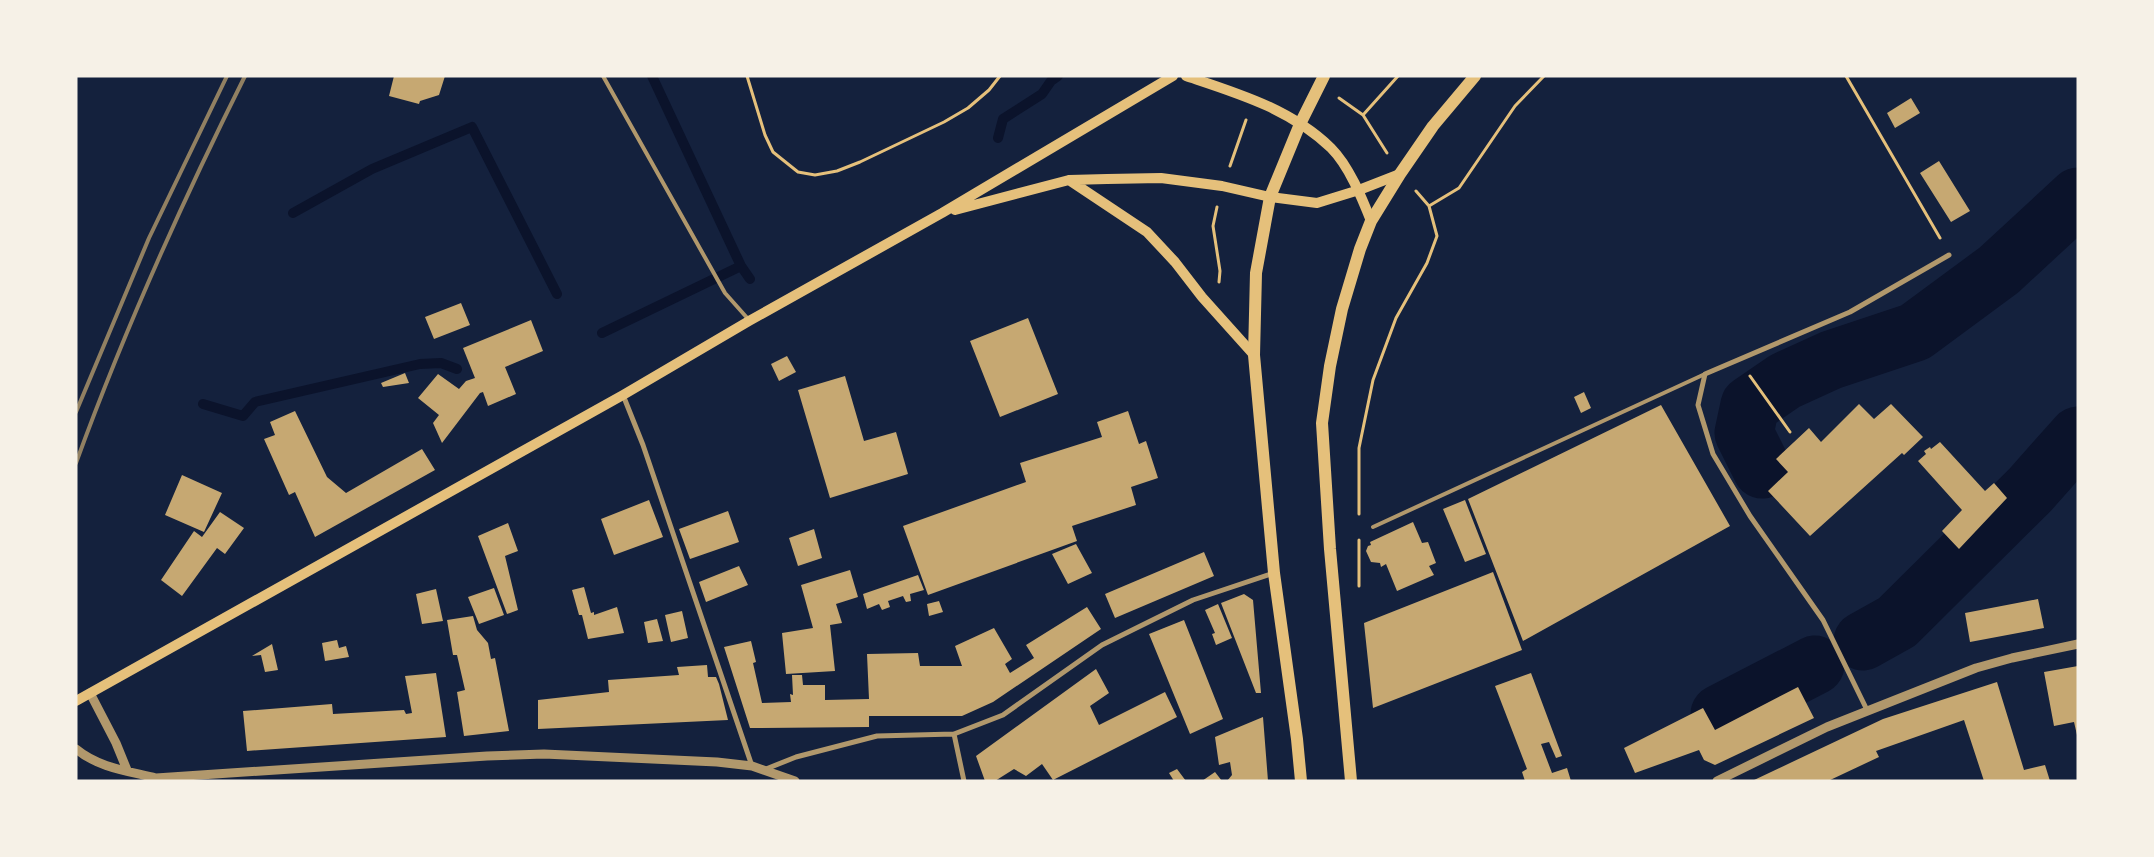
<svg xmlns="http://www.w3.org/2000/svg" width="2154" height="857" font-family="Literata,serif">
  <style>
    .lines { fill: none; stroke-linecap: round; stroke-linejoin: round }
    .stream { stroke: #0b132b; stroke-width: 10 }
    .river { stroke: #0b132b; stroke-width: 59 }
    .building { fill: #c6a872 }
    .path { stroke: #e5c07b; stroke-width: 3 }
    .service { stroke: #b1986c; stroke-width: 4 }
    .minor { stroke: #b1986c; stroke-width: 5 }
    .tertiary { stroke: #b1986c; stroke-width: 9 }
    .secondary { stroke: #e5c07b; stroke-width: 10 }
    .primary { stroke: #e5c07b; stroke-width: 12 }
    .rail { stroke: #918062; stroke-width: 4 }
  </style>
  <rect width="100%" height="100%" fill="#14213d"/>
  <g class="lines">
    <path class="stream" d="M 652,76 L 741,266 L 750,279
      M 998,138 L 1003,119 L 1042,94 L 1051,81 L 1058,76
      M 293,213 L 372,169 L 472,127 L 557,294
      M 602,333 L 741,266
      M 203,404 L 243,416 L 255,402 L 420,364 L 441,363 L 457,369"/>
    <path class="river" d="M 1762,469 L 1744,433 L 1750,405 L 1785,381 L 1831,360 L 1915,332 L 1999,270 L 2078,197
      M 1863,641 L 1897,622 L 2030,490 L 2078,436
      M 1720,714 L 1815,665"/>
  </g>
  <path class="building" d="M 394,76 L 445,76 L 439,95 L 420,101 L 419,104 L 389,96 Z
    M 1911,98 L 1920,113 L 1895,128 L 1887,113 Z
    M 1939,161 L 1970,211 L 1951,222 L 1920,173 Z
    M 461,303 L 470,325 L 434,339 L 425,317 Z
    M 1028,318 L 1058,394 L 1000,417 L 970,341 Z
    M 531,320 L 543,351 L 505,367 L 516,394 L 488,406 L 483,392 L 480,393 L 442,443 L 433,423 L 439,415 L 418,398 L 438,374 L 459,389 L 466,381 L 475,378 L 463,348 Z
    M 787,356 L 796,372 L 779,381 L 771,364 Z
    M 405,373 L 409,383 L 383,387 L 381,383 Z
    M 845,376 L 864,441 L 896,432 L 908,474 L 830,498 L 798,390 Z
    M 1584,392 L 1591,408 L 1581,413 L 1574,397 Z
    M 1859,404 L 1874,419 L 1891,404 L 1923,437 L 1904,455 L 1902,453 L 1810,536 L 1768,491 L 1788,472 L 1776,459 L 1809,428 L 1821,442 Z
    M 1661,405 L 1730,526 L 1523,641 L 1468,499 Z
    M 295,411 L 327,477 L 346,493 L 422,449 L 435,470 L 315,537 L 295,492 L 289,495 L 264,439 L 275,435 L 270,422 Z
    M 1128,411 L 1139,444 L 1146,441 L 1158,478 L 1131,487 L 1136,505 L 1072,526 L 1077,541 L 928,595 L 903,526 L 1026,482 L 1020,463 L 1102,437 L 1097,422 Z
    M 1940,442 L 1985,491 L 1994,483 L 2007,498 L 1959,549 L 1942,531 L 1962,510 L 1918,461 L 1926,454 L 1924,451 L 1930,447 L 1931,449 Z
    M 182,475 L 222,493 L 204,532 L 165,515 Z
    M 649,500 L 663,537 L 614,555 L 601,519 Z
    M 1465,500 L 1486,554 L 1465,562 L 1443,509 Z
    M 728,511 L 739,542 L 690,559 L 679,529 Z
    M 220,512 L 244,528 L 225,554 L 217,548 L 182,596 L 161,580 L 194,531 L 202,537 Z
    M 1413,522 L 1422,543 L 1428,542 L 1436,563 L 1429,566 L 1434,575 L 1397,591 L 1386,564 L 1381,567 L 1380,563 L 1371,562 L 1366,551 L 1368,546 L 1371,545 L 1370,542 Z
    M 508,523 L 518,551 L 505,556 L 518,610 L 507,614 L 478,536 Z
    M 814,529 L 822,558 L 798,566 L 789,538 Z
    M 1076,544 L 1092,573 L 1068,584 L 1052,554 Z
    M 1204,552 L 1214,576 L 1115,618 L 1105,594 Z
    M 739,566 L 748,585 L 706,602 L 699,582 Z
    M 850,570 L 858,597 L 836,604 L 842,623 L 830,625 L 835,671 L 786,674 L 782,633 L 813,628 L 801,585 Z
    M 1493,572 L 1522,650 L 1373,708 L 1364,623 Z
    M 918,575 L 924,590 L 910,594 L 911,601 L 906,602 L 903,596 L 888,601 L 890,607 L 882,610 L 879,604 L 867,609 L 863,594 Z
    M 584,587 L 591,613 L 594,612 L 594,615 L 617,607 L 624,633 L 588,639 L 582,615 L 579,615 L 572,590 Z
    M 494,588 L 504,615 L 479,624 L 468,597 Z
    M 436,589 L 443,621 L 422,624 L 416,594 Z
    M 1244,594 L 1253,600 L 1261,693 L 1256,693 L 1221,603 Z
    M 2038,599 L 2044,628 L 1970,642 L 1965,613 Z
    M 939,601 L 943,612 L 929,616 L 927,604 Z
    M 1218,604 L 1232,638 L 1216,645 L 1212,634 L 1215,633 L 1205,610 Z
    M 1087,607 L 1101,629 L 993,702 L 962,716 L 869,716 L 869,727 L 750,728 L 724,647 L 751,641 L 756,662 L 753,663 L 762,703 L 791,702 L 790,694 L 793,695 L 792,675 L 802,675 L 803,685 L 825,685 L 825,700 L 869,699 L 867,654 L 918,653 L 920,666 L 962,666 L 955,646 L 994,628 L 1012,659 L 1005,664 L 1010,673 L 1034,658 L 1026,645 Z
    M 682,611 L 688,638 L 671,642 L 665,615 Z
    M 473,616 L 477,630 L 488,643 L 491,659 L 495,658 L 509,731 L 464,736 L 457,692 L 465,690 L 457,655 L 453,655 L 447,620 Z
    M 657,619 L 663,641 L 648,643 L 644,622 Z
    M 1184,620 L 1223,719 L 1190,734 L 1149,634 Z
    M 337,640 L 339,648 L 346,646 L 349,657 L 325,661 L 322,643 Z
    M 272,644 L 278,670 L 265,672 L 261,655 L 252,656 Z
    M 707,665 L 708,677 L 716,677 L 719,684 L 728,720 L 538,729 L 538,700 L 609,692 L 608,680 L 679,675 L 677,667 Z
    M 2078,666 L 2078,735 L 2077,735 L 2074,722 L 2054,726 L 2044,672 Z
    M 1096,669 L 1109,693 L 1090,706 L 1099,725 L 1165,692 L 1177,717 L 1053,780 L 1042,764 L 1026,776 L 1014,769 L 995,781 L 985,781 L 976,756 Z
    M 436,673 L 446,737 L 247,751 L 243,711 L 332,704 L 333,714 L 404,710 L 406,714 L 412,713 L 405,676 Z
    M 1531,673 L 1562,756 L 1556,758 L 1549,742 L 1541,744 L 1552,773 L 1567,768 L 1571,781 L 1525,781 L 1522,772 L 1527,769 L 1495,686 Z
    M 1997,682 L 2024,770 L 2045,765 L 2050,781 L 1984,781 L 1964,720 L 1876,751 L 1879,757 L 1828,781 L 1752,781 L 1883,719 Z
    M 1798,687 L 1814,718 L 1715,765 L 1704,760 L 1699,750 L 1635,773 L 1624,748 L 1703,708 L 1715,730 Z
    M 1263,717 L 1268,781 L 1227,781 L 1232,775 L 1230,762 L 1219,765 L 1215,737 Z
    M 1177,769 L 1186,781 L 1174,781 L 1169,773 Z
    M 1215,772 L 1222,781 L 1202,781 Z"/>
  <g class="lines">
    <path class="path" d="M 747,76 L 765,135 L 773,152 L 798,172 L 815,175 L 837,171 L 860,162 L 944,122 L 968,108 L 989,90 L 1000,76
      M 1846,76 L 1940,238
      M 1339,98 L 1363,115 L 1387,153
      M 1363,115 L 1398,76
      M 1230,166 L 1246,120
      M 1429,206 L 1459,188 L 1515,106 L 1544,76
      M 1217,207 L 1213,226 L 1220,271 L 1219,282
      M 1750,376 L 1790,432
      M 1359,514 L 1359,448 L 1373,380 L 1396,318 L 1427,263 L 1437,236 L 1429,206 L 1416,191
      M 1359,540 L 1359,586"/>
    <path class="service" d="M 603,76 L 725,293 L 749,320
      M 1373,527 L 1705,374"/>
    <path class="minor" d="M 623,395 L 643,445 L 752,766
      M 1867,710 L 1823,620 L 1750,516 L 1713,454 L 1698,405 L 1705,374 L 1850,312 L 1949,255
      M 954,734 L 964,781
      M 766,769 L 796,757 L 877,736 L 954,734 L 1003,715 L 1102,645 L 1193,600 L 1274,573"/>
    <path class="tertiary" d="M 90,693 L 116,743 L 127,770
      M 76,749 C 99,768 128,771 156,778 L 487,756 L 544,754 L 717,762 L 752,766 L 795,781
      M 1717,781 L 1827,727 L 1976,668 L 2012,658 L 2078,644"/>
    <path class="secondary" d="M 1186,76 C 1237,93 1291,109 1331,148 C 1349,166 1362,198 1371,221
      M 1069,180 L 1147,232 L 1175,262 L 1202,297 L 1254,355
      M 955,210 L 1069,180 L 1107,179 L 1161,178 L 1222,186 L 1270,197 L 1317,203 L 1359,190 L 1400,174
      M 76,701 L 623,395 L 749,321 L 942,213 L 1173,76"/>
    <path class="primary" d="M 1301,781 L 1297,739 L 1274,573 L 1254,355 L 1256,273 L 1270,197 L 1300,124 L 1324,76
      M 1351,781 L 1330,549 L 1322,423 L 1330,366 L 1342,309 L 1360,249 L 1371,221 L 1400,174 L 1433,126 L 1475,76"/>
    <path class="rail" d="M 76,412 L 149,238 L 227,76
      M 76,463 C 124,331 182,202 245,76"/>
  </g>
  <rect width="2154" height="857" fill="none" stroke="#f6f1e7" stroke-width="155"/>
</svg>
